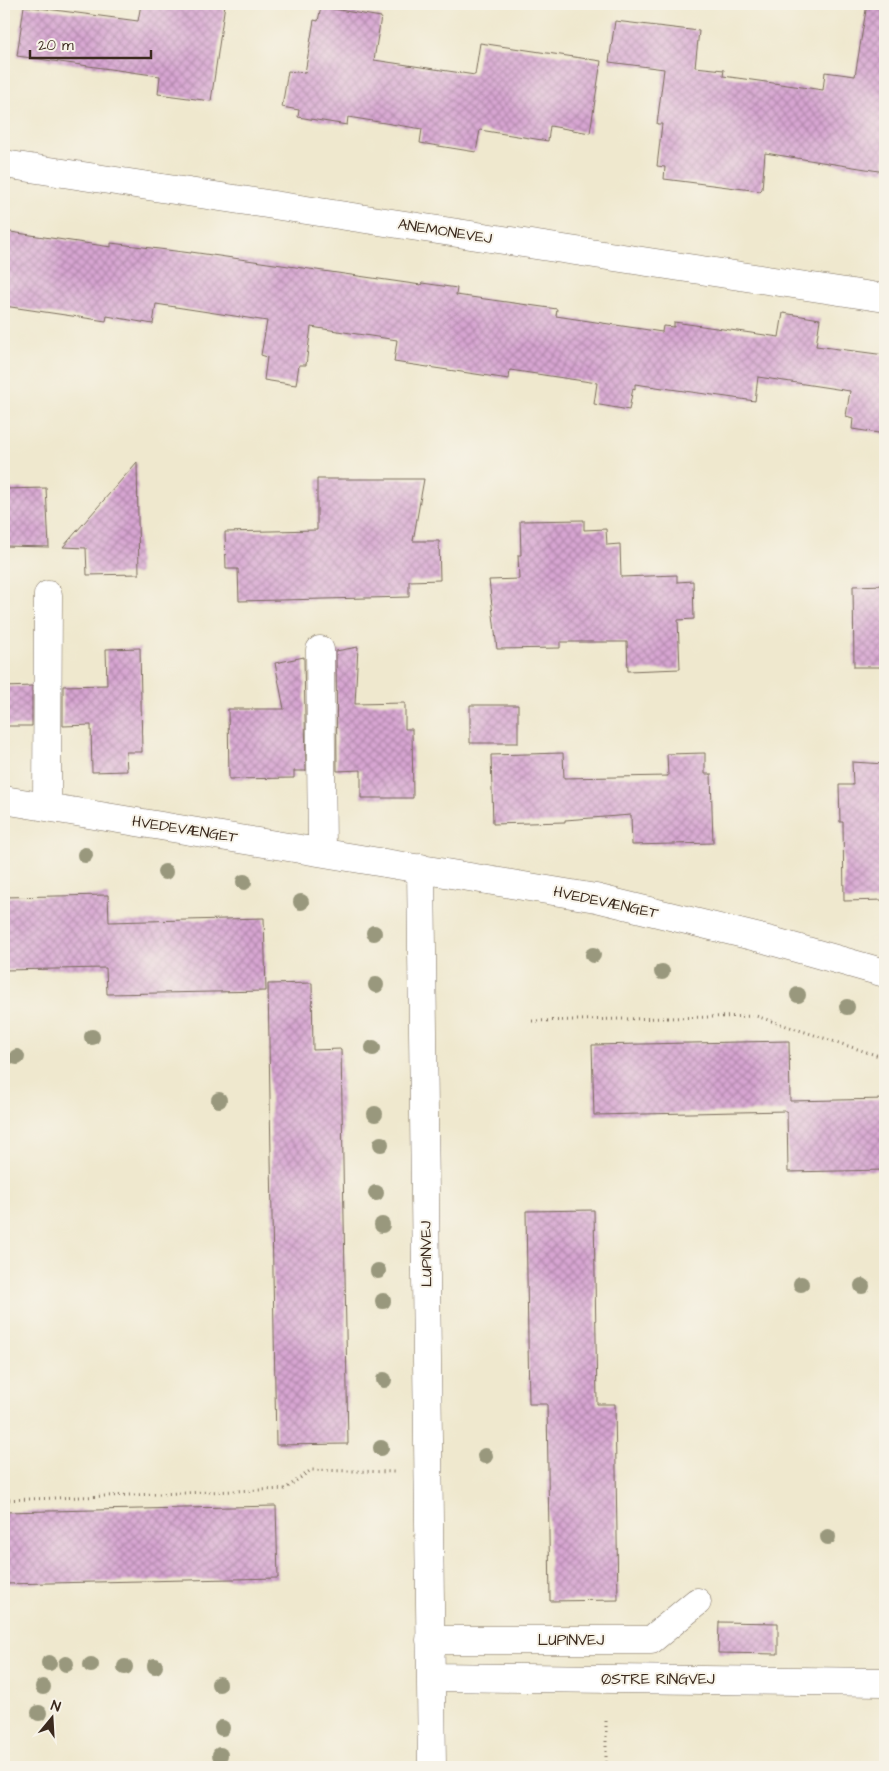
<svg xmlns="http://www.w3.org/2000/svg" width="889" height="1771" font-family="'Architects Daughter',sans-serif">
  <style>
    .building { fill: url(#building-cross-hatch) }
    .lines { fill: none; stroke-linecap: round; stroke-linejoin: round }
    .minor-casing { stroke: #7a6c5c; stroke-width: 29 }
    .path { stroke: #7a6c5c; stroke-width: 3; stroke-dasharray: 1 4; stroke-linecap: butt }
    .minor { stroke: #fff; stroke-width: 28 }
    .tree { fill: #99987d }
    .labels { text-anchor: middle; stroke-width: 4; stroke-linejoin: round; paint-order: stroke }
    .street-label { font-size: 15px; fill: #3b2a1e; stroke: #f7f3e8 }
  </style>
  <defs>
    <pattern id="building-cross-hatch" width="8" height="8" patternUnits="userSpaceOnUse" patternTransform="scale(1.25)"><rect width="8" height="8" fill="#d7a5d2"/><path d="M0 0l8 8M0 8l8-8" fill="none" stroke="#b087aa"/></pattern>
  </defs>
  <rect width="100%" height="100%" fill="#f7f3e8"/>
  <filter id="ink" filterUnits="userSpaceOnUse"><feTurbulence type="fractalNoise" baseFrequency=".02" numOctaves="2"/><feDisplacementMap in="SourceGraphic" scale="10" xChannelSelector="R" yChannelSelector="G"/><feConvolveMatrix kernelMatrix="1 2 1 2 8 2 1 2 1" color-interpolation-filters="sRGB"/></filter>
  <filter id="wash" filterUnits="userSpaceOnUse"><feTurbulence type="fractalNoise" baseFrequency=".0096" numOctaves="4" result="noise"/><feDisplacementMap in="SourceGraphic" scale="20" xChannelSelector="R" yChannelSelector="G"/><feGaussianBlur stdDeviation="1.12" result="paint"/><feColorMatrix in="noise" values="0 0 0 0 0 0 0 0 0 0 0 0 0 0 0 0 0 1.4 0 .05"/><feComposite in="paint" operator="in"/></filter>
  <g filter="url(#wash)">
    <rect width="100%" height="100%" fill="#efe8ce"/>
    <g id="blocks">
      <path class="building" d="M 141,4 L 225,4 L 211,101 L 158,94 L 160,76 L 17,56 L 24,6 L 138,21 Z
        M 867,4 L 885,4 L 885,172 L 765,153 L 762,189 L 760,191 L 664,179 L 665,167 L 657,166 L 662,124 L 657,124 L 664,69 L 609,62 L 615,21 L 699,31 L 695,67 L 724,70 L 723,76 L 823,90 L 825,72 L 855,76 Z
        M 321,7 L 381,17 L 374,60 L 475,75 L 480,43 L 601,61 L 590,133 L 550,126 L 548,141 L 480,130 L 476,152 L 420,143 L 422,129 L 348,117 L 347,125 L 298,117 L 299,110 L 282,107 L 288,71 L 305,73 L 314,20 L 318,21 Z
        M 4,231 L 111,247 L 111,243 L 191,253 L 191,252 L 421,285 L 422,283 L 457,288 L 456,295 L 557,309 L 556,316 L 662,332 L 663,326 L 674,327 L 674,322 L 779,337 L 783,313 L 820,319 L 816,346 L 885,355 L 885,434 L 852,429 L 853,418 L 846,416 L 850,391 L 758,377 L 755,401 L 635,384 L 635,389 L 633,388 L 629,410 L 594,404 L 597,383 L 510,370 L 509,379 L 394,362 L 397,340 L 311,327 L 306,365 L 299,365 L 296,385 L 264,380 L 267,357 L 261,355 L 267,321 L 156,304 L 153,324 L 107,316 L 106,321 L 4,306 Z
        M 137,462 L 139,574 L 87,575 L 86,548 L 63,547 Z
        M 317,479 L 424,479 L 413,541 L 439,541 L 440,580 L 409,581 L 409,597 L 239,601 L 238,569 L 226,569 L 225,532 L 317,530 Z
        M 46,488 L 49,547 L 4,546 L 4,489 Z
        M 584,520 L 584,530 L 606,529 L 607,545 L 620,544 L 621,577 L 677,575 L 677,582 L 693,581 L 694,619 L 678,620 L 680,669 L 628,671 L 627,642 L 560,642 L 560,648 L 497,649 L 489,580 L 519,579 L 518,555 L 521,555 L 520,521 Z
        M 885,585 L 885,667 L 854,667 L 853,586 Z
        M 358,647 L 355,704 L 405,703 L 405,729 L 412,729 L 413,798 L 361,798 L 361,770 L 337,771 L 336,651 Z
        M 140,648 L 142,752 L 126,752 L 127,771 L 92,772 L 91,725 L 63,726 L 63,686 L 107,685 L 106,649 Z
        M 304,657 L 306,771 L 294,771 L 294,778 L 229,779 L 228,709 L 284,709 L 275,663 Z
        M 32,686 L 32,726 L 4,726 L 4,687 Z
        M 470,705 L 518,705 L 518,743 L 470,743 Z
        M 563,753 L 564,778 L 668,776 L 667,754 L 705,753 L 705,774 L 711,774 L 713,843 L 632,845 L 631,815 L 565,820 L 565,822 L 493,824 L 491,755 Z
        M 852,762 L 885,764 L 885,900 L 844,901 L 843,822 L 840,822 L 839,785 L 853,785 Z
        M 108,895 L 109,922 L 264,918 L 266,991 L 107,994 L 106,968 L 4,970 L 4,897 Z
        M 312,983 L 313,1050 L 341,1049 L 348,1444 L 276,1445 L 268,984 Z
        M 789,1041 L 790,1101 L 885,1099 L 885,1170 L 788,1172 L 787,1111 L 594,1115 L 592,1045 Z
        M 594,1210 L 597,1404 L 615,1404 L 618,1600 L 550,1601 L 547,1404 L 529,1404 L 526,1211 Z
        M 276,1506 L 278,1578 L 4,1584 L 4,1512 Z
        M 719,1622 L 778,1623 L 778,1654 L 718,1653 Z"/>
    </g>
  </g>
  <g filter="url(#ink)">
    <use href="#blocks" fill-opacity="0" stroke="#7a6c5c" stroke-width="1"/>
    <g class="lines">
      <g class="minor-casing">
        <path id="minor" d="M 4,164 L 885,298
          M 320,650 L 322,851
          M 4,800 L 596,898 L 768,940 L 885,973
          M 47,807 L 48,595
          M 421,868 L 432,1767
          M 430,1640 L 651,1640 L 697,1602
          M 431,1677 L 885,1682"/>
      </g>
      <path class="path" d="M 532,1021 L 756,1016 L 885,1058
        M 4,1500 L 285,1489 L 311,1470 L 394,1472
        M 606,1767 L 606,1713"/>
      <use href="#minor" class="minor"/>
    </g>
    <g class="tree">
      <circle cx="85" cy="855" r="8"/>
      <circle cx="165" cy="872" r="8"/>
      <circle cx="244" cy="882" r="8"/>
      <circle cx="301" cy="902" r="8"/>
      <circle cx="374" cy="933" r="8"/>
      <circle cx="593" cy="955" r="8"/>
      <circle cx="662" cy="972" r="8"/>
      <circle cx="376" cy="985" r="8"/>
      <circle cx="798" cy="995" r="8"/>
      <circle cx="847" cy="1007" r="8"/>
      <circle cx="92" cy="1037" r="8"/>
      <circle cx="373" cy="1048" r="8"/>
      <circle cx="17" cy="1057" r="8"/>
      <circle cx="219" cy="1100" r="8"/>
      <circle cx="375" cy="1114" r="8"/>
      <circle cx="381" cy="1144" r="8"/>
      <circle cx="376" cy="1193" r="8"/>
      <circle cx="382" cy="1225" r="8"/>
      <circle cx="378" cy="1271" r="8"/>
      <circle cx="801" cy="1284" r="8"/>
      <circle cx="862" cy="1286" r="8"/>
      <circle cx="383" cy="1301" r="8"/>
      <circle cx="384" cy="1380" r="8"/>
      <circle cx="381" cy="1448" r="8"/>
      <circle cx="485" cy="1456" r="8"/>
      <circle cx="828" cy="1537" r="8"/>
      <circle cx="49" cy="1663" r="8"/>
      <circle cx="66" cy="1664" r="8"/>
      <circle cx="91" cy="1665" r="8"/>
      <circle cx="155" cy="1666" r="8"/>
      <circle cx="125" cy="1667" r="8"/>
      <circle cx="219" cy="1684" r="8"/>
      <circle cx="43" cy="1687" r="8"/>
      <circle cx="39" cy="1713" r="8"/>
      <circle cx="222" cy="1728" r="8"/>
      <circle cx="220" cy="1755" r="8"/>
    </g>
  </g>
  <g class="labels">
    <g class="street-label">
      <text transform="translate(445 231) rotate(9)" y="5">ANEMONEVEJ</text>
      <text transform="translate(185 829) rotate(9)" y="5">HVEDEVÆNGET</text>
      <text transform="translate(606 902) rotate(12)" y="5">HVEDEVÆNGET</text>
      <text transform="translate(426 1254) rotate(-91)" y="5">LUPINVEJ</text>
      <text x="571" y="1645">LUPINVEJ</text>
      <text x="658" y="1684">ØSTRE RINGVEJ</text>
    </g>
  </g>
  <rect width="889" height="1771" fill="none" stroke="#f7f3e8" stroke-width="20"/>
  <g transform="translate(52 1718) rotate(18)" stroke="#f7f3e8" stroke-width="4" paint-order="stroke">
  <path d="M0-4L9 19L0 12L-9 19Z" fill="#3b2a1e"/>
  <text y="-8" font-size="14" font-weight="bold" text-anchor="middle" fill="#3b2a1e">N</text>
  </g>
  <path d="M30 50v8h121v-8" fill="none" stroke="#3b2a1e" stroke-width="2.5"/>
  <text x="38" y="50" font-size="15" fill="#3b2a1e" stroke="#f7f3e8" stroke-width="4" paint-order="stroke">20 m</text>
</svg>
